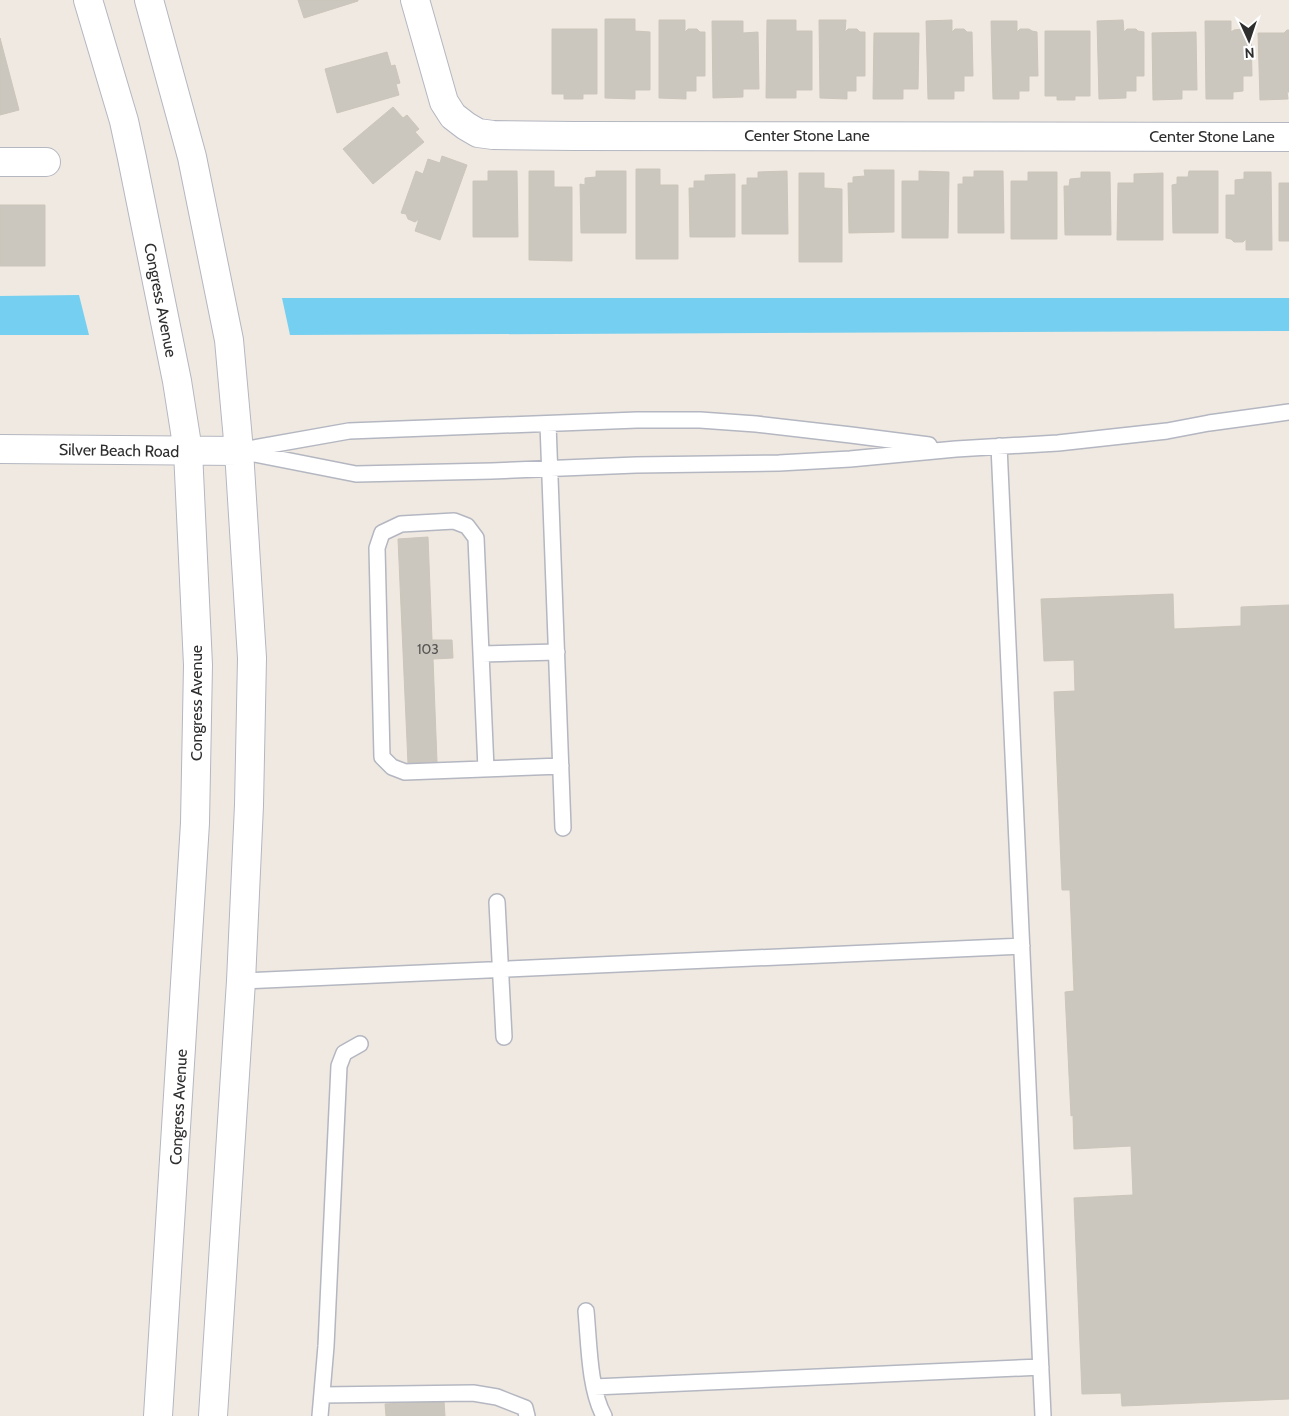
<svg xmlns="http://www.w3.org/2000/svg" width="1289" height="1416" font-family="Cabin,sans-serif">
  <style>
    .water { fill: #75cff0 }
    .building { fill: #cbc7bf; stroke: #cbc5ba }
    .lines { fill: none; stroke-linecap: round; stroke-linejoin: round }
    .lane-casing { stroke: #b4b7c1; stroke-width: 18 }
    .street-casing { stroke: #b4b7c1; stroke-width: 30 }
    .secondary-casing { stroke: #b4b7c1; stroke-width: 30 }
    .lane { stroke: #fff; stroke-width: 15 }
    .street { stroke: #fff; stroke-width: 28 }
    .secondary { stroke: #fff; stroke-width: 28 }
    .labels { text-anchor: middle; stroke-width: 5; stroke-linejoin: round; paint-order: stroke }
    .number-label { font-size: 14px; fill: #555452 }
    .street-label { font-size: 16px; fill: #2e2e2e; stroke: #fff }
  </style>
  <rect width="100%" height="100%" fill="#efe9e1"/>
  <path class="water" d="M 79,295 L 89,335 L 0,335 L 0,296 Z
    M 282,298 L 1289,298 L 1289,331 L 290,335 Z"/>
  <path class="building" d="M 298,0 L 358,0 L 358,1 L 304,18 Z
    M 605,19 L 635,19 L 635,31 L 650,32 L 650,90 L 635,90 L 635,99 L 605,98 Z
    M 659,20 L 685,20 L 685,32 L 688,29 L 697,29 L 700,32 L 705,32 L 705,76 L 696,76 L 696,91 L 686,91 L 686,99 L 659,98 Z
    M 767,20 L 796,20 L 796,31 L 812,31 L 812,90 L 796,90 L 796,98 L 766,98 Z
    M 819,20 L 846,20 L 845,32 L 848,29 L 857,29 L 860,32 L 865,32 L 865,76 L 856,76 L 856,91 L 847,91 L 847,99 L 820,98 Z
    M 952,20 L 952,32 L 955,29 L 964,29 L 967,32 L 972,32 L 973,76 L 964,76 L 964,91 L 954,91 L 954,99 L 928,99 L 926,21 Z
    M 1123,20 L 1124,32 L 1127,29 L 1136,29 L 1138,31 L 1144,32 L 1144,76 L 1136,76 L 1136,91 L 1126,91 L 1126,98 L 1099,99 L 1097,21 Z
    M 712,21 L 743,21 L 743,33 L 758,32 L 759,89 L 743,89 L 743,97 L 713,98 Z
    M 991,21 L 1017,21 L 1017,32 L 1020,29 L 1029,29 L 1032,31 L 1037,32 L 1038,76 L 1029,76 L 1029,91 L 1019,91 L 1019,99 L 993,99 Z
    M 1205,21 L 1231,21 L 1231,32 L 1234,30 L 1243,29 L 1246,32 L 1251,32 L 1252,76 L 1243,76 L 1243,91 L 1233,92 L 1233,99 L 1206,99 Z
    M 552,29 L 597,29 L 597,94 L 583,94 L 583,99 L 564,99 L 564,94 L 552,94 Z
    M 1287,30 L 1289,30 L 1289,92 L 1287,92 L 1288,99 L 1260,100 L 1258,33 L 1284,33 Z
    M 1045,31 L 1090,31 L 1090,96 L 1075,96 L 1075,100 L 1057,100 L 1057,96 L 1045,96 Z
    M 1196,32 L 1197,90 L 1182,90 L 1182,99 L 1153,100 L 1152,33 Z
    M 874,33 L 919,33 L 918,89 L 903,89 L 903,99 L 873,99 Z
    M 0,38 L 19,110 L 0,115 Z
    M 387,52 L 391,66 L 395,65 L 400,83 L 396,84 L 399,95 L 337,113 L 325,69 Z
    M 393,107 L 403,118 L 407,115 L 419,129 L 415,132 L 424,142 L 373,184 L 343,149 Z
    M 442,156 L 467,165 L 440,240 L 415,231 L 419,219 L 415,222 L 408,219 L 406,214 L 401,213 L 416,171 L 423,174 L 428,159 L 440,163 Z
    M 636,169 L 660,169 L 660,185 L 678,185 L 678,259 L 636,259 Z
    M 864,170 L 894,170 L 894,232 L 849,233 L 848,183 L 853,183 L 853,177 L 865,176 Z
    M 488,171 L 517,171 L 518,237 L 473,237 L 473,181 L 488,181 Z
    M 529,171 L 554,171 L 554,187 L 572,187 L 572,261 L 529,260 Z
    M 596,171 L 626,171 L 626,233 L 581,233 L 580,184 L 585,185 L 585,178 L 596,177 Z
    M 787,171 L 788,234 L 742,234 L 742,185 L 747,185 L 747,178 L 758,178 L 758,172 Z
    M 919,171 L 949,172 L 948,238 L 902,238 L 902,181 L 919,181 Z
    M 974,171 L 1003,171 L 1004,233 L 958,233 L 958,184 L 963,184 L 963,177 L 974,177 Z
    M 1189,171 L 1218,171 L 1218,233 L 1173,233 L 1172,185 L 1177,184 L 1177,177 L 1188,177 Z
    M 1028,172 L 1057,172 L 1057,239 L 1011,239 L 1011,181 L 1028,181 Z
    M 1081,172 L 1110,172 L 1111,235 L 1065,235 L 1064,186 L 1069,186 L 1070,179 L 1081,178 Z
    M 1244,172 L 1271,172 L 1272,250 L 1246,250 L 1246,239 L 1243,242 L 1234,242 L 1231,239 L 1226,238 L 1226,195 L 1235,195 L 1235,180 L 1244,179 Z
    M 799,173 L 824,173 L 824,188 L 842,189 L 842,262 L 799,262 Z
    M 1163,173 L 1163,240 L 1117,240 L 1118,183 L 1134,183 L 1134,174 Z
    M 735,174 L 735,237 L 690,237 L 689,188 L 694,188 L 694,181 L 705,181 L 705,175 Z
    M 1279,183 L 1289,183 L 1289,241 L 1279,241 Z
    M 0,205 L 45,205 L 45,266 L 0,266 Z
    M 428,537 L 432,640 L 452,640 L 453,658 L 433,659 L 437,762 L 408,764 L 398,539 Z
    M 1173,594 L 1174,629 L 1241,626 L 1241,607 L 1289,605 L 1289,1399 L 1122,1406 L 1121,1393 L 1082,1394 L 1074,1198 L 1133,1195 L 1131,1146 L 1074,1149 L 1073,1115 L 1071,1116 L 1065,992 L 1074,991 L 1070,890 L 1062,890 L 1054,692 L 1075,691 L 1074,660 L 1044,661 L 1041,599 Z
    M 444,1401 L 445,1416 L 386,1416 L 385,1404 Z"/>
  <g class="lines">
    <g class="lane-casing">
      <path id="lane" d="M 548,424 L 563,828
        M 999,446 L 1043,1416
        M 248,449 L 349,431 L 637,420 L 700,420 L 756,424 L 851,435 L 929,445
        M 239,451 L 356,474 L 492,471 L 636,465 L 779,463 L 850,459 L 956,449 L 1058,443 L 1167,431 L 1209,423 L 1289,412
        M 482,654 L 557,652
        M 486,769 L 476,538 L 467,526 L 454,521 L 401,524 L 382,533 L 377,548 L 382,757 L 392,767 L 405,772 L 561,766
        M 497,902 L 504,1037
        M 241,981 L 1022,946
        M 586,1311 C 589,1342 589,1389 604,1416
        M 594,1387 L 1041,1367
        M 322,1395 L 473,1393 L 497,1397 L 525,1408 L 527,1416
        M 320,1416 L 326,1346 L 339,1066 L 344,1053 L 360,1044"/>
    </g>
    <g class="street-casing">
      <path id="street" d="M 415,0 L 444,102 L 453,116 L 466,126 L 478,133 L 493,135 L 574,136 L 1289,137
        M 0,162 L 46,162"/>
    </g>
    <g class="secondary-casing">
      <path id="secondary" d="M 88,0 L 124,121 L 132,158 L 177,381 L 188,451 L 198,665 L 195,823 L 158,1416
        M 149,0 L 192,157 L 229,340 L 239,451 L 252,658 L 249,805 L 241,981 L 213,1416
        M 0,449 L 239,451"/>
    </g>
    <use href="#lane" class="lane"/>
    <use href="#street" class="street"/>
    <use href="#secondary" class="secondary"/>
  </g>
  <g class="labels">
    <g class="number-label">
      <text x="428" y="654">103</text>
    </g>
    <g class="street-label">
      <text x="807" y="141">Center Stone Lane</text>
      <text x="1212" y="142">Center Stone Lane</text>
      <text transform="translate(161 300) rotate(79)" y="6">Congress Avenue</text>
      <text transform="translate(119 450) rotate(1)" y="6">Silver Beach Road</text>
      <text transform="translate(196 703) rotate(-90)" y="6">Congress Avenue</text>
      <text transform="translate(178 1107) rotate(-87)" y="6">Congress Avenue</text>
    </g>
  </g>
  <g transform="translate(1249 40) rotate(177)" stroke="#ffffff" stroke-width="4" paint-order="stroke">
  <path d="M0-4L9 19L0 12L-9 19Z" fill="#2e2e2e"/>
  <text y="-8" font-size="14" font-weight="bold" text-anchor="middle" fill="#2e2e2e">N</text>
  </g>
</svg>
